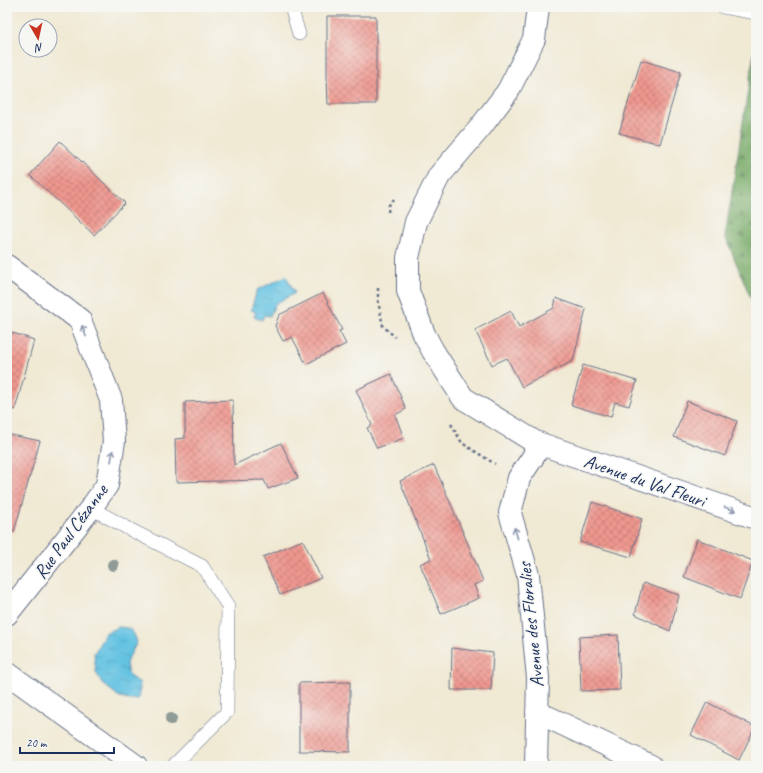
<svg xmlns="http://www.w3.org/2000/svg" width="763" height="773" font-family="Caveat,sans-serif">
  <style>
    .forest { fill: url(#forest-firs); stroke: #486c61 }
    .water { fill: url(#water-ripples); stroke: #4078a0 }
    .building { fill: url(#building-cross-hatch) }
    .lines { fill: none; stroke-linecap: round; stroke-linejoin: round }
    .service-casing { stroke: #667087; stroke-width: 14 }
    .minor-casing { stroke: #667087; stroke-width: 24 }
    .path { stroke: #667087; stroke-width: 2.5; stroke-dasharray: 3 3; stroke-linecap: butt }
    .service { stroke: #fff; stroke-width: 13 }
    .minor { stroke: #fff; stroke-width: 22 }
    .tree { fill: #8f9b96 }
    .oneway { stroke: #8d97ae }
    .labels { text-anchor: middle; stroke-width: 3; stroke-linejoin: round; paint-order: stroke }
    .street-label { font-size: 19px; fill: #1b2f5e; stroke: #f6f6f2 }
  </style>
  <defs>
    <pattern id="forest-firs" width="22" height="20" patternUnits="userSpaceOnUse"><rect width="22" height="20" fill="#75a864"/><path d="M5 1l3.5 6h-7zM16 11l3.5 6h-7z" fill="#5f8956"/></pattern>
    <pattern id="water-ripples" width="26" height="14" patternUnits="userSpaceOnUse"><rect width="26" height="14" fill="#64c2e2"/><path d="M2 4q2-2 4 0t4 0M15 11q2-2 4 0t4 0" fill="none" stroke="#529eba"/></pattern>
    <pattern id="building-cross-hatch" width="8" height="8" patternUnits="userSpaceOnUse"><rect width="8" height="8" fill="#ef988f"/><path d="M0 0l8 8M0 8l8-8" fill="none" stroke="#c17c78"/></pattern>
  </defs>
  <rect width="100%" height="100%" fill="#f6f6f2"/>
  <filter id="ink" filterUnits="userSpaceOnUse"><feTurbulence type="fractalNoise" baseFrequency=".025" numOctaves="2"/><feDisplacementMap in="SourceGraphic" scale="8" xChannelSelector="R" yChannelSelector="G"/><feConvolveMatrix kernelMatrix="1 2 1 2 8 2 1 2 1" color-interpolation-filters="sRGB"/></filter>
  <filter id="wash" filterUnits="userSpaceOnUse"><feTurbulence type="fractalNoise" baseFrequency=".012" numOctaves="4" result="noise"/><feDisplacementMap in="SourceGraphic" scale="16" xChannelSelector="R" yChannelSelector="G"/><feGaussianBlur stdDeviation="0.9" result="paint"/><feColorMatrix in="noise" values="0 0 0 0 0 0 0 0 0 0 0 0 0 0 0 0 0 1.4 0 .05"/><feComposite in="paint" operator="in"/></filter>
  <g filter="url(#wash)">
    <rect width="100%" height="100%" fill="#f0e9d3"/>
    <path class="forest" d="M 756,39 L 756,311 L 725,236 Z"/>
    <path class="water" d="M 286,276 L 295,293 L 275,304 L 270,316 L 264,315 L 262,320 L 254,317 L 256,312 L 251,310 L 257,290 Z
      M 118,627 C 131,627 133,630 137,642 L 126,663 L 127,670 L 130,677 L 139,682 L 140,688 L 138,699 L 128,700 L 118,696 L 102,683 L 96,672 L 94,654 L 105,633 Z"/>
    <g id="blocks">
      <path class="building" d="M 327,16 L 376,16 L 376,104 L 328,104 L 327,79 Z
        M 641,60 L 681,72 L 660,144 L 619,133 Z
        M 60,141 L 125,203 L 94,235 L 30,175 Z
        M 323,293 L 342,330 L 339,331 L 346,344 L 306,364 L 292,337 L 283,341 L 275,326 L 279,315 Z
        M 556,298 L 586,309 L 573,361 L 522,387 L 507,358 L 492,365 L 475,330 L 511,311 L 519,327 L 554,308 Z
        M 7,331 L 34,340 L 15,410 L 7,409 Z
        M 583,365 L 637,381 L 629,406 L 615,402 L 611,417 L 571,405 Z
        M 391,374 L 406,409 L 395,415 L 404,438 L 377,448 L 367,428 L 372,425 L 356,390 Z
        M 233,400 L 234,465 L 281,443 L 298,478 L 268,489 L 264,480 L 176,482 L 175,439 L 185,438 L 185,402 Z
        M 687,401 L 737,421 L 725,456 L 674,437 Z
        M 7,434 L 40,441 L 14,532 L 7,531 Z
        M 434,465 L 468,544 L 483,581 L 474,585 L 479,598 L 441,614 L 420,564 L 431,559 L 400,481 Z
        M 592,502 L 642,519 L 631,557 L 580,542 Z
        M 697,539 L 753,561 L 740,599 L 684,577 Z
        M 303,540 L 321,578 L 280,595 L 263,557 Z
        M 643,583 L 679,595 L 670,631 L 635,614 Z
        M 618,635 L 620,690 L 581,691 L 579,637 Z
        M 452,648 L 493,653 L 491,690 L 451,690 Z
        M 350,682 L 350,752 L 299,751 L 299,683 Z
        M 707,702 L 755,727 L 739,760 L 691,735 Z"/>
    </g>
  </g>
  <g filter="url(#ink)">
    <use href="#blocks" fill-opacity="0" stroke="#667087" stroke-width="1"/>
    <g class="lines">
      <g class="service-casing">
        <path id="service" d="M 291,7 L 299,34
          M 723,7 L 756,13
          M 91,508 L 131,530 L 202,566 L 228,606 L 227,712 L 173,766"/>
      </g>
      <g class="minor-casing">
        <path id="minor" d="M 538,7 L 534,39 L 508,91 L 480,128 L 439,176 L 416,222 L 408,258 L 408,291 L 424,334 L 433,351 L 463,398 L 535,442 L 756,518
          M 7,266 L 80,320 L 111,400 L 114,441 L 107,485 L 91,508 L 7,614
          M 535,442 L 535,454 L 519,478 L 510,513 L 528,575 L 538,678 L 536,766
          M 7,673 L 136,766
          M 537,712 L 651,766"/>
      </g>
      <path class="path" d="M 388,212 L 389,205 L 396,197
        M 378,288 L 378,301 L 383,326 L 395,337
        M 451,424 L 462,443 L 495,464"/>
      <use href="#service" class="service"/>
      <use href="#minor" class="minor"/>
    </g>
    <g class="tree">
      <circle cx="113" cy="565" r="6"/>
      <circle cx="171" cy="719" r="6"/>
    </g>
    <defs><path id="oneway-shaft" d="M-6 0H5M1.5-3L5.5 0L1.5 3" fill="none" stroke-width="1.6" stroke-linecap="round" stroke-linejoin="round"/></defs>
    <g class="oneway">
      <use href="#oneway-shaft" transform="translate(84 331) rotate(-111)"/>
      <use href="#oneway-shaft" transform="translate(112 456) rotate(-81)"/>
      <use href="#oneway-shaft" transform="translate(730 509) rotate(19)"/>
      <use href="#oneway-shaft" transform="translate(516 533) rotate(-106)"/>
    </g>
  </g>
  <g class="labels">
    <g class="street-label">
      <text transform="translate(645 480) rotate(19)" y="7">Avenue du Val Fleuri</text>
      <text transform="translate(70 531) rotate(-54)" y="7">Rue Paul Cézanne</text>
      <text transform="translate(530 625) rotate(-96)" y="7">Avenue des Floralies</text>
    </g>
  </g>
  <rect width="763" height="773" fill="none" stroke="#f6f6f2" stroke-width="24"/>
  <g transform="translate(38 38) rotate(171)"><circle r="19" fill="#f6f6f2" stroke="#9ea6b7"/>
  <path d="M0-3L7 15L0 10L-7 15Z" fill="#c8321e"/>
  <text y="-6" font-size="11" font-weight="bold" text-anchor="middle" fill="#1b2f5e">N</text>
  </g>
  <path d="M20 747v6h94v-6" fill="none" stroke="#1b2f5e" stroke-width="2"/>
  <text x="26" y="747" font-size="12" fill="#1b2f5e" stroke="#f6f6f2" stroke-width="3" paint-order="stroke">20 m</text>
</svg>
